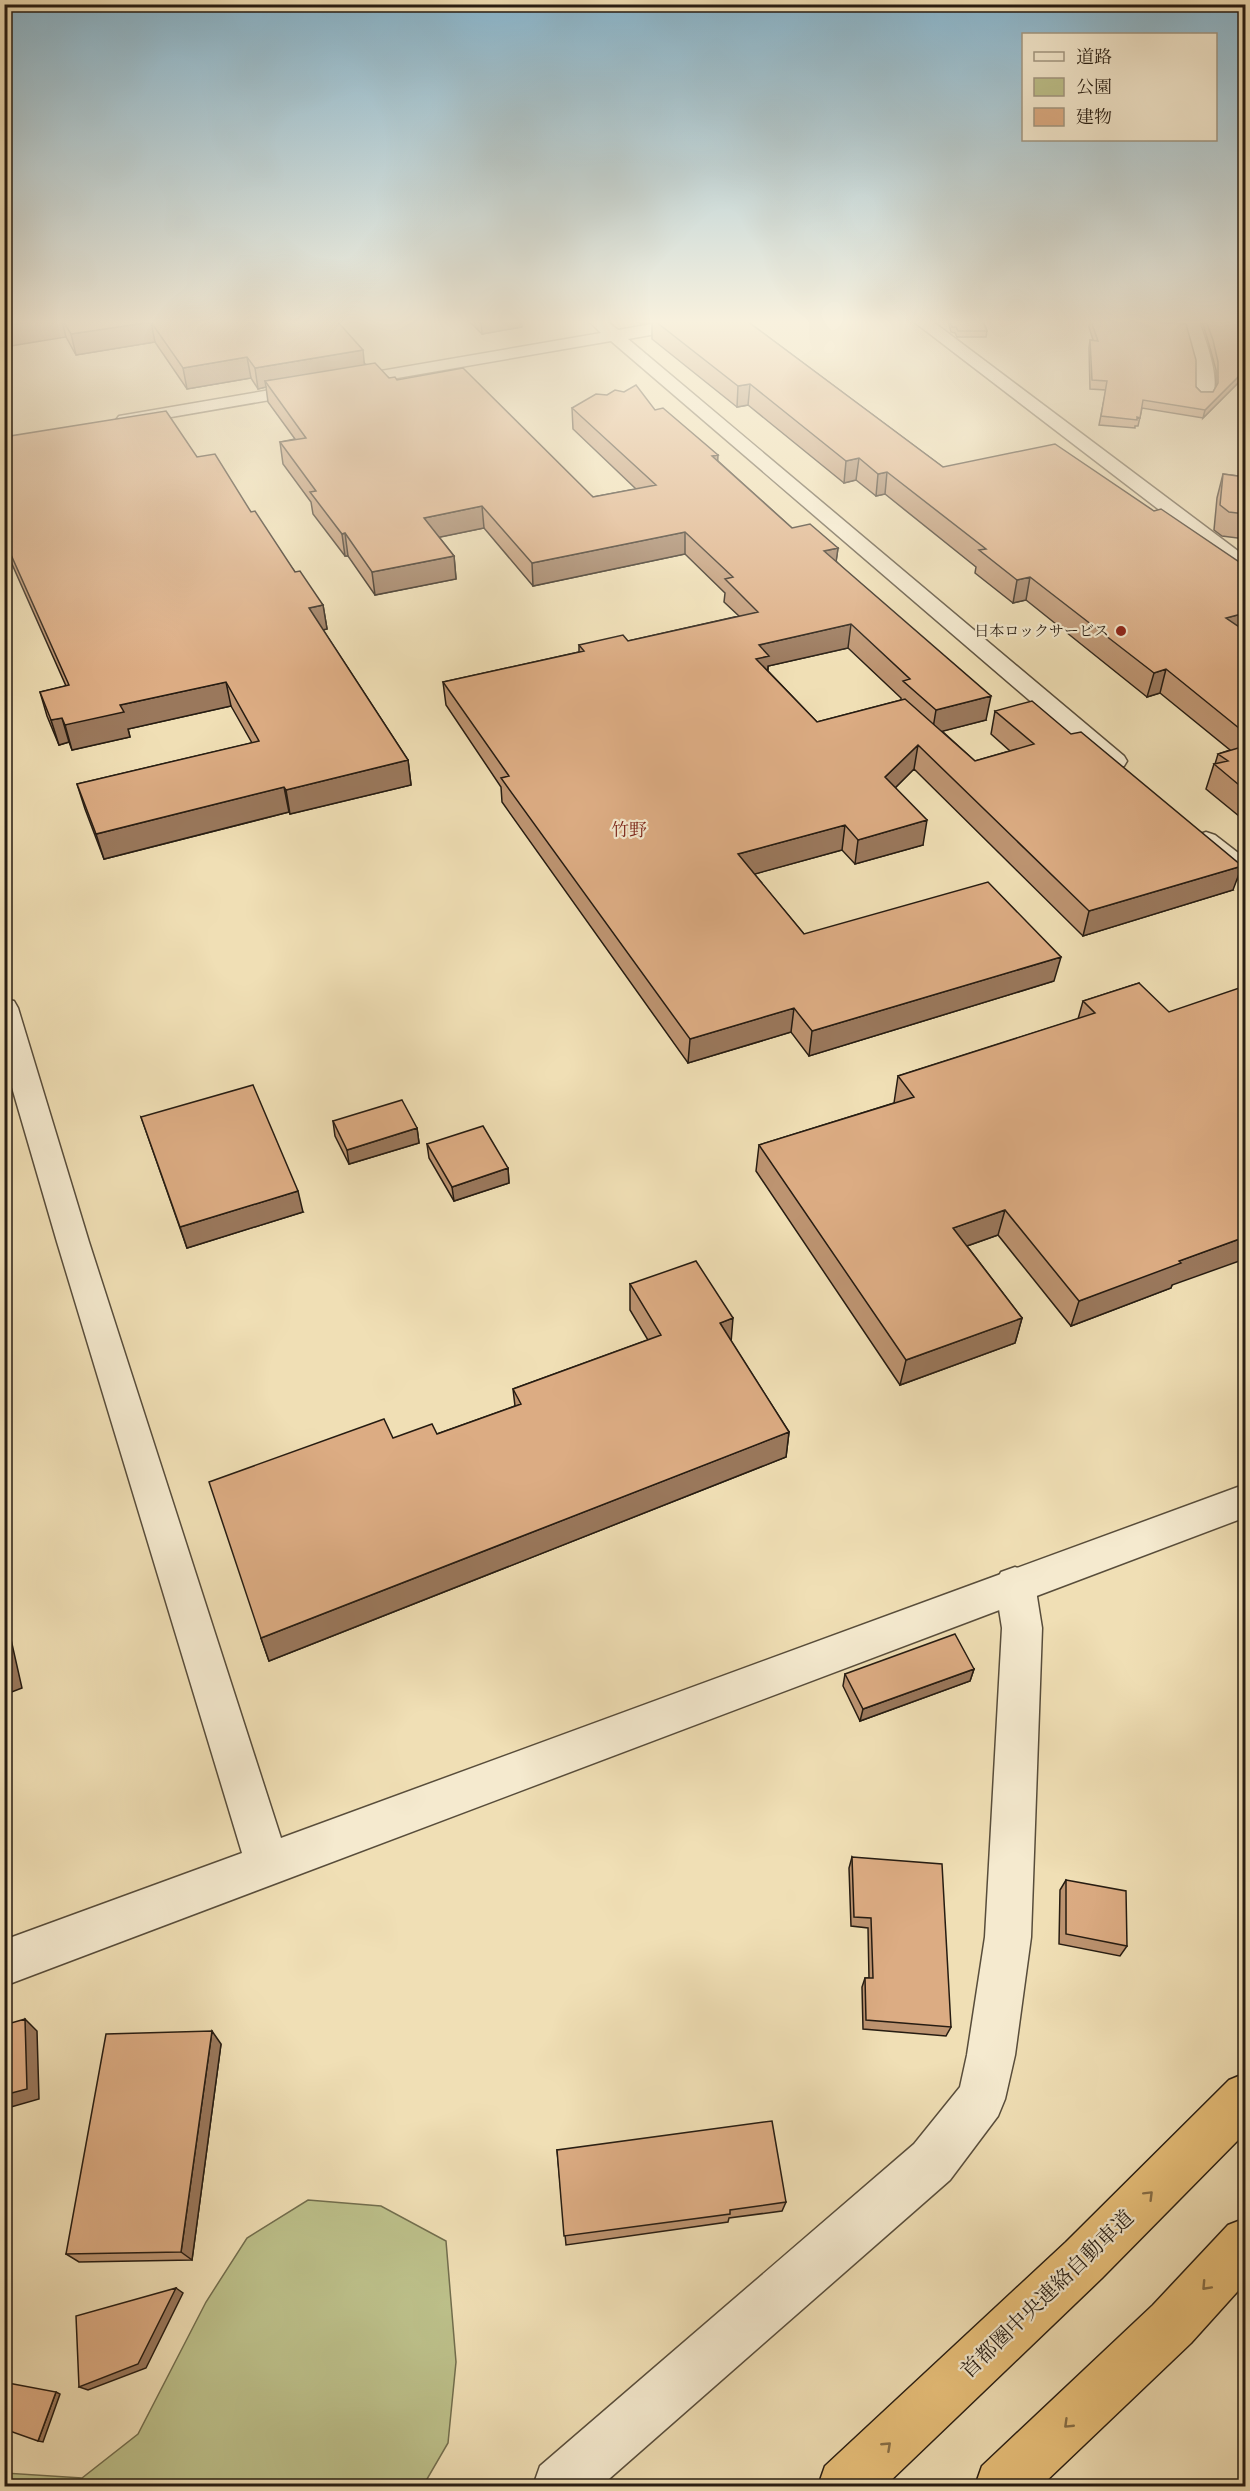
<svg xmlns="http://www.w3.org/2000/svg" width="1250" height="2491" font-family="'IM FELL English','Noto Serif JP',serif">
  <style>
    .green { fill: #bdc18b; stroke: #726e4e; stroke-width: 1.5 }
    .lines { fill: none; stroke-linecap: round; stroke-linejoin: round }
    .minor-casing { stroke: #584d3b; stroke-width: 3 }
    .tertiary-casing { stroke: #584d3b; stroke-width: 3 }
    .motorway-casing { stroke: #261c12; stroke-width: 3 }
    .minor { fill: #f5eacf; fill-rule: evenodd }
    .tertiary { fill: #f5eacf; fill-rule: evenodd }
    .motorway { fill: #e8c07a; fill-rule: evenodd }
    .wall { fill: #bd9471; stroke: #261c12; stroke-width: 1.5; fill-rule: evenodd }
    .shaded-wall { fill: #9a785c; stroke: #261c12; stroke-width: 1.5 }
    .building { fill: #dcac83; stroke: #261c12; stroke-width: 1.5 }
    .oneway { stroke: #876e46 }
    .poi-dot { fill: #8f2418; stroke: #f5eacf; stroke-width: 2 }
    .labels { text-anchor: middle; stroke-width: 4.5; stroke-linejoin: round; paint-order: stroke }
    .far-poi-label { font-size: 15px; fill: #261c12; stroke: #f5eacf; text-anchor: end }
    .far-quarter-label { font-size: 18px; fill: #7a1f14; stroke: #f5eacf }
    .near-street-label { font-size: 21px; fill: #261c12; stroke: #f5eacf }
  </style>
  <rect width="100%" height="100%" fill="#f0dfb5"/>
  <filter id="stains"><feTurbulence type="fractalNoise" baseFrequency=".00333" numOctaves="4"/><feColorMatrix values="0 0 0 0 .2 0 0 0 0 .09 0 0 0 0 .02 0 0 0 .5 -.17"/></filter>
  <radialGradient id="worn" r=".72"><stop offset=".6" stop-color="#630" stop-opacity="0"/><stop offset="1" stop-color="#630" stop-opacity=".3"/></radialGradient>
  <path class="green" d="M 308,2200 L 381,2206 L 446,2241 L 456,2362 L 448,2443 L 423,2486 L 5,2486 L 5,2473 L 82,2478 L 138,2434 L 206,2302 L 247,2238 Z"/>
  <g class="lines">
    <g class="minor-casing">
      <path id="minor" d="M 1183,321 L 1199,321 C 1205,340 1222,380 1211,398 L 1199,398 L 1196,394 L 1196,368 Z
        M 1015,1567 L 1029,1572 L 1035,1584 L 1042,1628 L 1031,1937 L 1015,2055 L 1005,2099 L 998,2116 L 950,2180 L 601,2486 L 533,2486 L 540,2466 L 914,2144 L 960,2087 L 967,2055 L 985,1937 L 1002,1628 L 995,1584 L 1001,1572 Z"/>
    </g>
    <g class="tertiary-casing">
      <path id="tertiary" d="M 589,321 L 607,321 L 618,330 L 670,321 L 709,321 L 701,326 L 628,339 L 1124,756 L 1127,761 L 1124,766 L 1115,768 L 1106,766 L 611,341 L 125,425 L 119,424 L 116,420 L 119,416 L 125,415 L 601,333 Z
        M 913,321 L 932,321 L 1246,557 L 1246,573 L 1239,571 Z
        M 1206,832 L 1215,835 L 1246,859 L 1246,881 L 1237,879 L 1197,845 L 1193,840 L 1197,835 Z
        M 4,999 L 14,1001 L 18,1008 L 89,1242 L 281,1838 L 1246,1484 L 1246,1517 L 4,1986 L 4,1940 L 242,1853 L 57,1242 L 4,1060 Z"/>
    </g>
    <g class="motorway-casing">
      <path id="motorway" d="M 1246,2073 L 1246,2132 L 1102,2278 L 885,2486 L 818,2486 L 825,2466 L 1066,2242 L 1229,2080 Z
        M 1246,2218 L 1246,2282 L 1191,2343 L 1041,2486 L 975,2486 L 982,2466 L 1153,2305 L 1228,2225 Z"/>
    </g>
    <use href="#minor" class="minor"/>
    <use href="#tertiary" class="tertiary"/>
    <use href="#motorway" class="motorway"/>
  </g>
  <path class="wall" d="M 4,321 L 337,321 L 365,364 L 389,378 L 397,380 L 593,497 L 636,489 L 573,429 L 572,408 L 655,410 L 718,461 L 792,528 L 838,548 L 836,561 L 986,720 L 942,731 L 975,761 L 1010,751 L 991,734 L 995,711 L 1233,890 L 1083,936 L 914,769 L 895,788 L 923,845 L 855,864 L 842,850 L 754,874 L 804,934 L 1054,981 L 809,1056 L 791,1032 L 688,1063 L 502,802 L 501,787 L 446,705 L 443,682 L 579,652 L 579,645 L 628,641 L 739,616 L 724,602 L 725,593 L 685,554 L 533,586 L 484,528 L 439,537 L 454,556 L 456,579 L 375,595 L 348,556 L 345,556 L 313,514 L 311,502 L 283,464 L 280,442 L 295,439 L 268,402 L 266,387 L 258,389 L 251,378 L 187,389 L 155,342 L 76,355 L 66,337 ZM 848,648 L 901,698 L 901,700 L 817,722 L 768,671 L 768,666 Z
    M 469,321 L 525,321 L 521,322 L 522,327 L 482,334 Z
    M 638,321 L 747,321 L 943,467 L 1154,511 L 1245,566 L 1245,821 L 1206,789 L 1214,764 L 1215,764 L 1218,754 L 1230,750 L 1160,693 L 1147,697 L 1026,600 L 1013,603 L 975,573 L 976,567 L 885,494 L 876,496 L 856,480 L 844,483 L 748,405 L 737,407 L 652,339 L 652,322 L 641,324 Z
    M 948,321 L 983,321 L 987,331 L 986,337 L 957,337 L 955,333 L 951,332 Z
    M 1090,321 L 1132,321 L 1201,392 L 1213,392 L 1216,387 L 1216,370 L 1210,348 L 1202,321 L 1245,321 L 1245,376 L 1203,418 L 1142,408 L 1138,426 L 1135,426 L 1135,428 L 1099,425 L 1106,390 L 1090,389 L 1089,348 L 1090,340 L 1093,340 L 1089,327 Z
    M 4,437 L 197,457 L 251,512 L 295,572 L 323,605 L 327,629 L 323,630 L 408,760 L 411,785 L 290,814 L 289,812 L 104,859 L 85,809 L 77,784 L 252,743 L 231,706 L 128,729 L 130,737 L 72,750 L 69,742 L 59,745 L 47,716 L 40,692 L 66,686 L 4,546 Z
    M 1223,474 L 1245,477 L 1245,539 L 1222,536 L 1214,530 L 1217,498 Z
    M 1139,983 L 1172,1285 L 1171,1288 L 1071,1326 L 998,1235 L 967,1246 L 1022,1318 L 1015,1343 L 900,1385 L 756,1171 L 759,1145 L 894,1103 L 898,1076 L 1078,1019 L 1083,1001 Z
    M 141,1117 L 303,1212 L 187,1248 Z
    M 333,1121 L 417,1128 L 419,1143 L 349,1164 L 335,1136 Z
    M 427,1144 L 508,1168 L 509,1183 L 454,1201 L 429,1158 Z
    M 630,1284 L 731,1341 L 789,1432 L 786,1457 L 269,1661 L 261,1638 L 393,1438 L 437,1434 L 515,1406 L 513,1389 L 648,1340 L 630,1310 Z
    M 974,1669 L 970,1681 L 860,1721 L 843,1686 L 845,1674 Z
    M 852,1857 L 951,2027 L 946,2036 L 863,2029 L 862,1987 L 865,1978 L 869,1978 L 868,1928 L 851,1926 L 849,1868 Z
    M 1066,1880 L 1127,1946 L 1120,1956 L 1059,1944 L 1060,1890 Z
    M 221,2044 L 192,2260 L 79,2262 L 66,2254 Z
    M 557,2150 L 786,2202 L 782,2211 L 729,2218 L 728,2222 L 566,2245 Z"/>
  <path class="shaded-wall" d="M 32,321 L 62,321 L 66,337 L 4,347 L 4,326 Z
    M 481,321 L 525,321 L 521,322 L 522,327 L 482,334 Z
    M 641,321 L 652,321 L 652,322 L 641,324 Z
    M 151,322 L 155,342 L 76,355 L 71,334 Z
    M 363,350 L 365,371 L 265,381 L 266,387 L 258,389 L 255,368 Z
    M 247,357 L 251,378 L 187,389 L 183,368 Z
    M 1245,370 L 1245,376 L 1203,418 L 1205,410 Z
    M 750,384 L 748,405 L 737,407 L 738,386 Z
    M 718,455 L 717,476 L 712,456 Z
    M 859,458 L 856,480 L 844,483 L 846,461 Z
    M 887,472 L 885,494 L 876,496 L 878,474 Z
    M 482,506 L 484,528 L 426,540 L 424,518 Z
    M 685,532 L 685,554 L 533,586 L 532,563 Z
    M 345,533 L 348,556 L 345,556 L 342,534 Z
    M 838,548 L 835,570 L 824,551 Z
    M 454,556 L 456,579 L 375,595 L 372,572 Z
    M 1030,577 L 1026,600 L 1013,603 L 1017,580 Z
    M 323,605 L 327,629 L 313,632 L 309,608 Z
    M 1245,613 L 1245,634 L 1226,618 Z
    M 851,624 L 848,648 L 768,666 L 767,679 L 756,659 L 759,645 Z
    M 1166,669 L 1160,693 L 1147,697 L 1154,673 Z
    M 226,682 L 231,706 L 128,729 L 130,737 L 72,750 L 65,725 L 120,705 Z
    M 991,696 L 986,720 L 932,734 L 936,710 Z
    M 62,718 L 69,742 L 59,745 L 51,720 Z
    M 918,745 L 914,769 L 882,801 L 885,777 Z
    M 408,760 L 411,785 L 290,814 L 286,790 Z
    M 284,787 L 289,812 L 104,859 L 96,834 Z
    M 927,820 L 923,845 L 855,864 L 858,840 Z
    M 845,825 L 842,850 L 737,879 L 738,854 Z
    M 1242,866 L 1233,890 L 1083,936 L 1089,911 Z
    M 1061,957 L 1054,981 L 809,1056 L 812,1031 Z
    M 794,1008 L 791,1032 L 688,1063 L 690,1039 Z
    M 417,1128 L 419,1143 L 349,1164 L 347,1150 Z
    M 508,1168 L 509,1183 L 454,1201 L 452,1187 Z
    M 298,1191 L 303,1212 L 187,1248 L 180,1227 Z
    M 1005,1210 L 998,1235 L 947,1253 L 953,1228 Z
    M 1245,1237 L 1245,1259 L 1172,1285 L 1171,1288 L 1071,1326 L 1079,1301 L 1179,1261 Z
    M 733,1318 L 731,1343 L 720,1323 Z
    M 1022,1318 L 1015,1343 L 900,1385 L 906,1360 Z
    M 789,1432 L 786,1457 L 269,1661 L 261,1638 Z
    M 4,1626 L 10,1635 L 22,1688 L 4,1695 Z
    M 974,1669 L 970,1681 L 860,1721 L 863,1709 Z
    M 25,2019 L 37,2031 L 39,2099 L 4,2109 L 4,2095 Z
    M 212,2031 L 221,2044 L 192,2260 L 181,2252 Z
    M 176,2288 L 183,2293 L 146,2368 L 88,2390 L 79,2387 Z
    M 56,2392 L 60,2394 L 43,2442 L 38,2441 Z"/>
  <path class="building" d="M 4,321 L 32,321 L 4,326 Z
    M 63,321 L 337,321 L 363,350 L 255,368 L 247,357 L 183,368 L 151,322 L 71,334 Z
    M 655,321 L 747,321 L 943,467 L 1055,444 L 1154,511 L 1161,509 L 1245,566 L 1245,613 L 1226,618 L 1245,631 L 1245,733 L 1166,669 L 1154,673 L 1030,577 L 1017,580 L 979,550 L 986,549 L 887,472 L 878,474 L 859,458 L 846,461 L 750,384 L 738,386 Z
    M 950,321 L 983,321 L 987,331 L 958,331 L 956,327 L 952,327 Z
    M 1091,321 L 1132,321 L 1186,324 L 1196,360 L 1196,387 L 1201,392 L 1213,392 L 1218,383 L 1218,362 L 1213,340 L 1206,321 L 1245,321 L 1245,370 L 1205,410 L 1143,400 L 1140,418 L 1137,417 L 1137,420 L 1101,416 L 1107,381 L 1092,380 L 1090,340 L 1098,341 Z
    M 375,363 L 389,378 L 395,377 L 397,380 L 463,368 L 593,497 L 656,485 L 572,408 L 596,394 L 607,395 L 615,390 L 624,392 L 636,385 L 655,410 L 663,408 L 718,455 L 712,456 L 792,528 L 810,524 L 838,548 L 824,551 L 991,696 L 936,710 L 903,681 L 910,679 L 851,624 L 759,645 L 769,656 L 756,659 L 817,722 L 905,699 L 975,761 L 1034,744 L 995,711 L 1032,701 L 1071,734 L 1081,732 L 1242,866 L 1089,911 L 918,745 L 885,777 L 927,820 L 858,840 L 845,825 L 738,854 L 804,934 L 988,882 L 1061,957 L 812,1031 L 794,1008 L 690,1039 L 501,778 L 509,776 L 443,682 L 584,651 L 579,645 L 623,635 L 628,641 L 758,612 L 725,579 L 733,577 L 685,532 L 532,563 L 482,506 L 424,518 L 454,556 L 372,572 L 345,533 L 342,534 L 310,492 L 316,491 L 280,442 L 306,438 L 265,381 Z
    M 166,411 L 197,457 L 215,454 L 251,512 L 255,511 L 295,572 L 300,571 L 323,605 L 309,608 L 408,760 L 286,790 L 284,787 L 96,834 L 77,784 L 259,741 L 226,682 L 120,705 L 124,712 L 65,725 L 62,718 L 51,720 L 40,692 L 69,685 L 4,539 L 4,437 Z
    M 1223,474 L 1245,477 L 1245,514 L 1229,512 L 1220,505 Z
    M 1245,746 L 1245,790 L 1214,764 L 1228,761 L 1218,754 Z
    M 1139,983 L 1169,1012 L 1245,986 L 1245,1237 L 1179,1261 L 1181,1263 L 1079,1301 L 1005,1210 L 953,1228 L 1022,1318 L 906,1360 L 759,1145 L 914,1097 L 898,1076 L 1095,1013 L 1083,1001 Z
    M 253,1085 L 298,1191 L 180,1227 L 141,1117 Z
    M 402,1100 L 417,1128 L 347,1150 L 333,1121 Z
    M 483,1126 L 508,1168 L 452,1187 L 427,1144 Z
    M 696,1261 L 733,1318 L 720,1323 L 789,1432 L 261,1638 L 209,1482 L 384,1419 L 393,1438 L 432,1424 L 437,1434 L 521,1404 L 513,1389 L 661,1335 L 630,1284 Z
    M 955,1634 L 974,1669 L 863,1709 L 845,1674 Z
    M 4,1652 L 7,1665 L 4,1666 Z
    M 852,1857 L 942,1864 L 951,2027 L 866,2020 L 865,1978 L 873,1978 L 871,1918 L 854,1917 Z
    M 1066,1880 L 1126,1891 L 1127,1946 L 1066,1934 Z
    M 25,2019 L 27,2089 L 4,2095 L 4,2025 Z
    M 212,2031 L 181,2252 L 66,2254 L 106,2034 Z
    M 772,2121 L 786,2202 L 730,2210 L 730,2214 L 564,2236 L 557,2150 Z
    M 176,2288 L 138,2364 L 79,2387 L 76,2316 Z
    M 8,2383 L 56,2392 L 38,2441 L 4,2429 L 4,2392 Z"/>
  <defs><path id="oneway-chevron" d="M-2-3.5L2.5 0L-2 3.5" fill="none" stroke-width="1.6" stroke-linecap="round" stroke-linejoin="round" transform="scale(1.5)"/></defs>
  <g class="oneway">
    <use href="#oneway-chevron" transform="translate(1149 2195) rotate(-45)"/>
    <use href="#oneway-chevron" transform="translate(1206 2286) rotate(133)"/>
    <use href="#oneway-chevron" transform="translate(1068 2424) rotate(136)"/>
    <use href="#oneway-chevron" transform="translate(887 2446) rotate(-43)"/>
  </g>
  <linearGradient id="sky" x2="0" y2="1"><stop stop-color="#89b8d1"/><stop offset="0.48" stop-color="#f8f1de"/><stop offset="1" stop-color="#f8f1de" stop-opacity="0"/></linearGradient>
  <rect width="1250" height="670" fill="url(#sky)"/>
  <circle class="poi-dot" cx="1121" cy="631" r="6"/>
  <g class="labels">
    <g class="far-poi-label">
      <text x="1109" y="636">日本ロックサービス</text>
    </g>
    <g class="far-quarter-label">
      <text x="629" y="836">竹野</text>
    </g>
    <g class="near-street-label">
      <text transform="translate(1047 2294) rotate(-44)" y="7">首都圏中央連絡自動車道</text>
    </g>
  </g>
  <rect width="1250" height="2491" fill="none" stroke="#f0dfb5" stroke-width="24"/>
  <rect x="6" y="6" width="1238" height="2479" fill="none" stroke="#261c12" stroke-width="3"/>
  <rect x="12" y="12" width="1226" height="2467" fill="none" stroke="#261c12" stroke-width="1.5"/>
  <rect x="1022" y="33" width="195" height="108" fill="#f5eacf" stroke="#a29883" stroke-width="1.5"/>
  <rect x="1034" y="52" width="30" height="9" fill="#f5eacf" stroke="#a29883" stroke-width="1.5"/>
  <text x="1076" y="63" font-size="18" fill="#261c12">道路</text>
  <rect x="1034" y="78" width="30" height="18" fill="#bdc18b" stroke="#a29883" stroke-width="1.5"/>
  <text x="1076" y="93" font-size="18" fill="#261c12">公園</text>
  <rect x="1034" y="108" width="30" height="18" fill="#dcac83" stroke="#a29883" stroke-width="1.5"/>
  <text x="1076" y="123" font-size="18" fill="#261c12">建物</text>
  <rect width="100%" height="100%" filter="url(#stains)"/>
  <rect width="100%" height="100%" fill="url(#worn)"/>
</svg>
